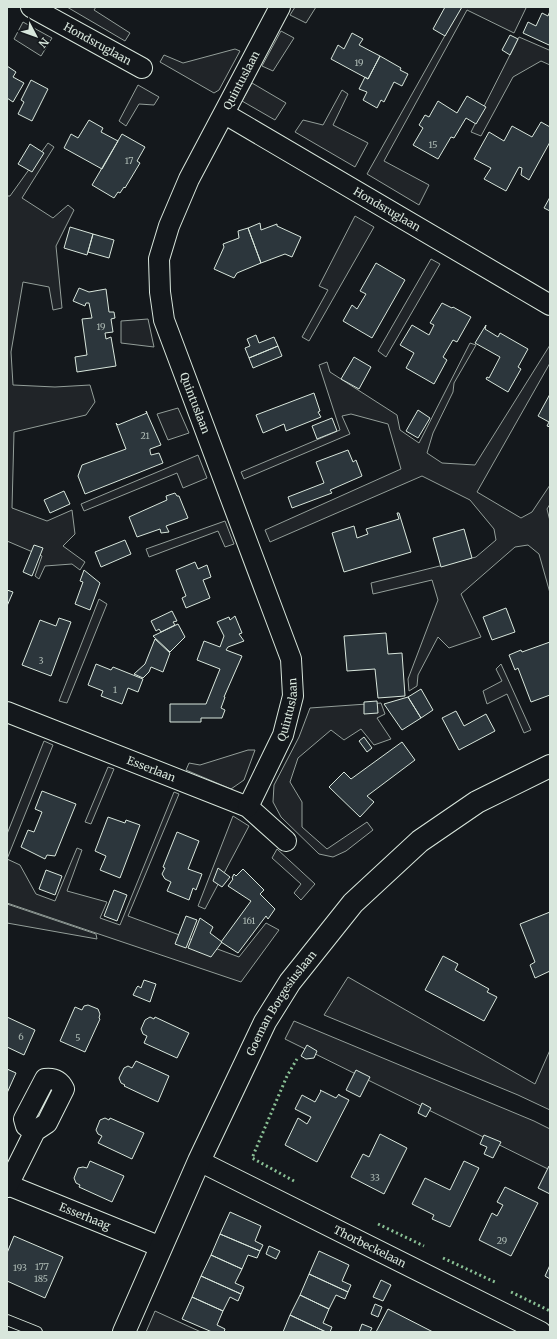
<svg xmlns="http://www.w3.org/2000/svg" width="557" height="1339" font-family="Merriweather,serif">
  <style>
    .green { fill: #202428; stroke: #939e99 }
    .building { fill: #2c363c; stroke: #d8e6dc }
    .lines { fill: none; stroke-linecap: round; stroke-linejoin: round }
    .lane-casing { stroke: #d8e6dc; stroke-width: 12 }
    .street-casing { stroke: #d8e6dc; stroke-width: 22 }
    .secondary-casing { stroke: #d8e6dc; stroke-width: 24 }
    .lane { stroke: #14181c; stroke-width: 10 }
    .street { stroke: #14181c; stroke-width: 20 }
    .secondary { stroke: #14181c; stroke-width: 22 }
    .hedge { stroke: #8ac095; stroke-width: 3; stroke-dasharray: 2 3; stroke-linecap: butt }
    .labels { text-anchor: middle; stroke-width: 3; stroke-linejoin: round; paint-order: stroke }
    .number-label { font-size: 9px; fill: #adbab4 }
    .street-label { font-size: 11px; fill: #d8e6dc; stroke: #14181c }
  </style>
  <rect width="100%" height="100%" fill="#14181c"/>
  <path class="green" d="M 67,7 L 96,7 L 94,10 L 130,33 L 125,41 Z
    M 295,7 L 316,7 L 306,23 L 290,15 Z
    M 461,7 L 523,7 L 526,8 L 514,33 L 467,10 L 384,161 L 429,185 L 419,205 L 367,174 Z
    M 23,22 L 52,38 L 41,56 L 14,39 Z
    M 281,31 L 294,38 L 273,71 L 262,66 Z
    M 519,37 L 549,50 L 550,49 L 550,65 L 541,61 L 513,77 L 481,136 L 471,132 Z
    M 235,49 L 240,51 L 219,90 L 214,93 L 160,62 L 164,55 L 183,63 Z
    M 252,83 L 286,103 L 275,120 L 242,101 Z
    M 138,85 L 159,97 L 154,105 L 139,104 L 126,126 L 119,121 Z
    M 342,90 L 348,94 L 333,125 L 368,143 L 355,167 L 295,132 L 303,120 L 323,125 Z
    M 48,143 L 54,147 L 22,198 L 53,218 L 68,205 L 74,210 L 56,246 L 62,308 L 53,310 L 49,287 L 23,282 L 11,352 L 13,385 L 55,387 L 90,385 L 95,402 L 86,415 L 14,432 L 12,508 L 47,521 L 72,510 L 75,534 L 63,546 L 85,562 L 80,570 L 72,564 L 45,566 L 39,579 L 35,576 L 42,556 L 7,541 L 7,196 L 10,196 Z
    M 355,216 L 374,227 L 309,341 L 302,337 L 328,290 L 319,286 Z
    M 431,259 L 440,264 L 386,357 L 378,351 Z
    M 148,319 L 154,347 L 121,343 L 121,321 Z
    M 470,343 L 476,345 L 454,383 L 453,392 L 433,433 L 427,453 L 442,463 L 475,465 L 550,345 L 550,363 L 477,492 L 521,518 L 532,512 L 550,485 L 550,504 L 547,509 L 550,521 L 550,593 L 539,554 L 528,545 L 515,547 L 461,594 L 481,637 L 449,648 L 438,637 L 418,675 L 417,686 L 409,691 L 408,679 L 438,600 L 432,580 L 373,594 L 371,583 L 476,557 L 496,540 L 494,529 L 470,500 L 422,476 L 270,542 L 265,530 L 401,469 L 388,424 L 351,414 L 342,416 L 350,434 L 244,479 L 241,472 L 340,430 L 319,365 L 327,362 L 330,372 L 397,415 L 400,430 L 419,443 Z
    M 178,408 L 189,433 L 168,440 L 157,414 Z
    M 198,455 L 207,478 L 183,488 L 177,473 L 84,511 L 81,504 Z
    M 225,521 L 234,544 L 225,547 L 218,531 L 149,557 L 146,549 Z
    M 99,599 L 107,604 L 67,703 L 59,701 Z
    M 501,664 L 531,730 L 524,733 L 507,694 L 487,704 L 483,691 L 502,681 L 496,669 Z
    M 381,703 L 385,714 L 377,718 L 391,739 L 374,745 L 361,729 L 344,740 L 331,730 L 298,758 L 290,782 L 302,802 L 302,827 L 327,849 L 367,822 L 373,830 L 346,851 L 333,857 L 319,854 L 281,817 L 273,802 L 274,785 L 299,737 L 310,708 Z
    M 44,741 L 53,745 L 7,859 L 7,834 Z
    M 248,750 L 255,750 L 244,780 L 231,789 L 186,770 L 189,763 L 200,765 Z
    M 108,767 L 114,769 L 91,824 L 85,822 Z
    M 174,792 L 179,794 L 128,916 L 239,957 L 266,923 L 279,930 L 241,982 L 7,903 L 7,859 L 20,865 L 36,894 L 55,901 L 77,848 L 82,850 L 67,891 L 107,902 L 100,918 L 120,925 Z
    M 233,816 L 249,826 L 205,909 L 198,906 Z
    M 277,849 L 315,884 L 301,900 L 294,893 L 301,884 L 272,858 Z
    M 7,904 L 96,934 L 97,939 L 7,923 Z
    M 348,977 L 535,1084 L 550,1050 L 550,1110 L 518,1095 L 324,1015 Z
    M 294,1021 L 534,1121 L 550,1129 L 550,1170 L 285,1039 Z
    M 155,1311 L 201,1332 L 146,1332 Z"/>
  <path class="building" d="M 445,7 L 462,7 L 445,36 L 433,29 Z
    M 550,11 L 550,43 L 549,45 L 523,33 L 528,22 L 536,26 L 542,13 L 548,16 Z
    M 352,33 L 363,39 L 359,45 L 380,56 L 368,79 L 331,59 L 338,45 L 344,49 Z
    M 510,35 L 518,39 L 510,55 L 502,50 Z
    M 380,56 L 401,68 L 400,70 L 408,74 L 402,86 L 394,82 L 384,102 L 381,100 L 377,108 L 363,100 L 367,92 L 359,89 L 365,77 L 368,79 Z
    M 7,66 L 16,72 L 13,77 L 24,83 L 13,102 L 7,98 Z
    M 31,80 L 48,89 L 32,121 L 18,114 L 24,102 L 21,100 Z
    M 467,96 L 486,107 L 476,124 L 466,118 L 454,138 L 451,137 L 438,159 L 413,145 L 423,128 L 419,125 L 425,115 L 429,117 L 438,101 L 457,113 Z
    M 89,120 L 103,128 L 101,132 L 118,141 L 102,169 L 64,148 L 71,134 L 78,138 Z
    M 541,122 L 550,127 L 550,142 L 529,180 L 521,175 L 522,168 L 519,167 L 506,191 L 484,179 L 491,168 L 474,159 L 489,132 L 504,141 L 512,126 L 532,137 Z
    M 122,134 L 145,147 L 137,161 L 140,163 L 125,188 L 124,187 L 120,193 L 118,192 L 114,198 L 92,185 Z
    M 30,144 L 44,153 L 32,172 L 18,164 Z
    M 550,197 L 550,211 L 544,208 Z
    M 260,223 L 261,230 L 277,224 L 277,226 L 301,237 L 292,257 L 285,254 L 261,263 L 248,228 Z
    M 70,227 L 93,234 L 87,255 L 64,248 Z
    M 248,228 L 261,263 L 237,273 L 234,278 L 214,269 L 224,247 L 223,244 L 239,238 L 238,231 Z
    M 93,234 L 114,240 L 109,258 L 88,252 Z
    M 376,263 L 405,280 L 372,338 L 343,321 L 352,305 L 357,309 L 366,294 L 360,291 Z
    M 79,288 L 89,292 L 106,289 L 109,312 L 114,312 L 115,318 L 111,319 L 113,332 L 105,333 L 106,339 L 111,337 L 116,366 L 77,372 L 75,357 L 87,355 L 82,319 L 92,318 L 89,303 L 86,303 L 85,306 L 73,301 Z
    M 442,303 L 452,308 L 453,307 L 471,317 L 457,342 L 453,340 L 443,357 L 447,360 L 434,384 L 406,368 L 414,353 L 400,345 L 412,325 L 429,335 L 434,325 L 430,323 Z
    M 486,325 L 485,329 L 498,337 L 500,333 L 528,349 L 518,367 L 521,369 L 508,392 L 486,379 L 487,377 L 489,378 L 500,357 L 475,343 Z
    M 256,335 L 259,343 L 274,337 L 278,346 L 249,358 L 245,348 L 250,346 L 247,339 Z
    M 278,346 L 282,356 L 253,368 L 249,358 Z
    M 354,357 L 371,367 L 359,389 L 341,379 Z
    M 314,393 L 320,411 L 318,412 L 321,417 L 286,431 L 284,424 L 263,433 L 256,415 Z
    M 550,394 L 550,427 L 547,426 L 549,422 L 538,416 Z
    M 418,410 L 430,418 L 418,438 L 406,431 Z
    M 146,411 L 161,445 L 150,449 L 150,451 L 151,455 L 159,453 L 163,463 L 85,494 L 78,476 L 82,465 L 126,449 L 116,423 L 118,425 L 147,413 Z
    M 332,418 L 337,431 L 317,439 L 312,426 Z
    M 348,450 L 353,462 L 356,460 L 362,476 L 330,490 L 332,493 L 292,508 L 288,497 L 324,483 L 316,462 Z
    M 64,491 L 70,504 L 50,513 L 44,500 Z
    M 175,493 L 177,496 L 179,496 L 188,518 L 166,526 L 169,532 L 161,533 L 160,529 L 137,537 L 129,517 L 167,500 L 166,496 Z
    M 397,513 L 399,513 L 411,552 L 344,572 L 332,533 L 354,526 L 357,538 L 368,534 L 366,529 L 399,519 Z
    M 464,529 L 472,558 L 441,567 L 433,538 Z
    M 125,540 L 131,554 L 101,567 L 95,552 Z
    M 34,545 L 43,548 L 32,576 L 23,572 Z
    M 195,562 L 198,569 L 207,565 L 211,577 L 203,580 L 210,598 L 186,608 L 182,598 L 186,596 L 176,570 Z
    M 84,570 L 100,583 L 90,610 L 75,604 L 83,582 L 80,581 Z
    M 7,590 L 13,592 L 7,606 Z
    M 506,608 L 515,632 L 492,640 L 483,617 Z
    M 172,611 L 177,621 L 173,622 L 175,625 L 161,632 L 159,629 L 156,631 L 151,621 Z
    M 235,616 L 242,633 L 239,634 L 244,641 L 228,647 L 226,650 L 242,656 L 224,697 L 225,697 L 221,708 L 225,710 L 222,718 L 201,718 L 201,722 L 170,722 L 170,704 L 206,704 L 220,669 L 197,660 L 204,641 L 220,647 L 224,636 L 217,622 L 229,617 L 230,620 Z
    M 59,618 L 71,622 L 51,676 L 22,665 L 40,620 L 56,626 Z
    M 178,624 L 185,637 L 170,652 L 153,636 Z
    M 386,633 L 388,654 L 402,653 L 405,696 L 378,698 L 375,669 L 347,671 L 344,636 Z
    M 155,639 L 170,653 L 163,672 L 151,667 L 149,672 L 143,678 L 134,674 L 145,664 Z
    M 550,642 L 550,695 L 531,702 L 518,668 L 515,670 L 509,655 L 521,650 L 522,652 Z
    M 96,664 L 111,670 L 113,667 L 143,679 L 138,692 L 128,688 L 122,704 L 101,696 L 103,691 L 88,685 Z
    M 421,689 L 433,710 L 421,718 L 408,697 Z
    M 408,697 L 421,718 L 402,730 L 384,704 Z
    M 377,701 L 378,713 L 364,714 L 364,702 Z
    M 456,711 L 464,726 L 486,714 L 495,731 L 459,750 L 442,718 Z
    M 364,737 L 372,748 L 367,752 L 359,741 Z
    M 402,742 L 415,760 L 367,796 L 374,802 L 360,817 L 329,787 L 344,772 L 351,779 Z
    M 42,791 L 76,804 L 55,856 L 47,855 L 45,859 L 21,847 L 28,830 L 34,832 L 42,812 L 35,809 Z
    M 108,817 L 125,823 L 126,820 L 140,825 L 120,878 L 100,870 L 106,856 L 95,851 Z
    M 177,832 L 199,841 L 188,869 L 202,874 L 196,890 L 193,888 L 189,900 L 167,891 L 171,882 L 165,879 L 162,874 L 165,868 L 163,867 Z
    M 218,868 L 230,877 L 222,887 L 213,881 Z
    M 243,869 L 264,890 L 260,894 L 275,909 L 268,919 L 266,916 L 238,953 L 221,942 L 251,901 L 228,886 L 233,879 L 232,878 L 234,874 L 236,876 Z
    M 46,870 L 62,876 L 55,895 L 39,889 Z
    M 114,890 L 127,895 L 117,921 L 104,916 Z
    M 550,912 L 550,971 L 535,978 L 530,965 L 535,962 L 520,924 Z
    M 186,916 L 197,920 L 186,948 L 175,944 Z
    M 200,918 L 213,927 L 210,933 L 222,942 L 211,957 L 188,948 Z
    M 443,956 L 458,964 L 455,970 L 489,989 L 487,992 L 497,997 L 484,1021 L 425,990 Z
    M 144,980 L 156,984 L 150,1002 L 133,995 L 137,987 L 138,986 L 141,988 Z
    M 88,1005 L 98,1009 L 100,1014 L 99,1018 L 100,1019 L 85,1052 L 60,1041 L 75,1007 L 82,1010 L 84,1006 Z
    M 7,1017 L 35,1030 L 24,1055 L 7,1047 Z
    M 150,1017 L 154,1019 L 155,1017 L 189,1033 L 177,1058 L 144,1043 L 147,1036 L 143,1034 L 141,1029 L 145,1020 Z
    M 307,1045 L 317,1051 L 314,1058 L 306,1059 L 301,1056 Z
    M 136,1061 L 169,1076 L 158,1102 L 124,1086 L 125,1085 L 121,1083 L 119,1078 L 124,1068 L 128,1066 L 132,1068 Z
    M 7,1069 L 16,1073 L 7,1093 Z
    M 356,1070 L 370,1077 L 360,1097 L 346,1090 Z
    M 320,1090 L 336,1098 L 339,1094 L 339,1095 L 349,1100 L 317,1162 L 285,1145 L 298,1118 L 307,1124 L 311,1117 L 295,1109 L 302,1095 L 315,1102 L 321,1091 Z
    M 422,1103 L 431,1108 L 426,1117 L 418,1113 Z
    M 105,1118 L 109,1120 L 110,1118 L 144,1133 L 132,1159 L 98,1143 L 102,1136 L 98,1134 L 96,1130 L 100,1120 Z
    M 380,1134 L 407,1148 L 384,1194 L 351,1177 L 363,1154 L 369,1157 Z
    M 484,1135 L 501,1142 L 493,1158 L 484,1154 L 487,1147 L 480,1144 Z
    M 90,1161 L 124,1176 L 112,1202 L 79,1187 L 80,1185 L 76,1183 L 74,1178 L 78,1168 L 83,1167 L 87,1168 Z
    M 464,1161 L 479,1168 L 450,1227 L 432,1219 L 434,1215 L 412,1204 L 425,1178 L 450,1190 Z
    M 549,1166 L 550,1167 L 550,1194 L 538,1188 Z
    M 505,1187 L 538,1203 L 511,1256 L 479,1240 L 492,1213 L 497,1216 L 503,1205 L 497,1202 Z
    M 230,1212 L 261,1226 L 255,1241 L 263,1245 L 260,1251 L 220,1234 Z
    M 220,1234 L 260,1251 L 257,1258 L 248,1255 L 242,1269 L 211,1255 Z
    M 14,1236 L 63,1257 L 45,1298 L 7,1281 L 7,1253 Z
    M 269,1246 L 280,1251 L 276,1259 L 266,1254 Z
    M 319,1251 L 349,1265 L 342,1281 L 351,1285 L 348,1292 L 309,1274 Z
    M 211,1255 L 242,1269 L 235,1283 L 244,1287 L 241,1294 L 201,1276 Z
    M 550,1265 L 550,1279 L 545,1276 Z
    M 309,1274 L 348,1292 L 345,1299 L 336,1295 L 329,1309 L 300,1295 Z
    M 201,1276 L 241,1294 L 238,1301 L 230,1297 L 223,1311 L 192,1297 Z
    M 381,1280 L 391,1285 L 383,1301 L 373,1297 Z
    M 300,1295 L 329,1309 L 323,1323 L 332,1327 L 330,1332 L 326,1332 L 290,1315 Z
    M 192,1297 L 223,1311 L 217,1325 L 225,1329 L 224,1332 L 212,1332 L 182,1319 Z
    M 375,1304 L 382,1307 L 378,1317 L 371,1314 Z
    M 388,1309 L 433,1332 L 376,1332 Z
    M 290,1315 L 326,1332 L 283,1332 Z
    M 362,1324 L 372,1328 L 370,1332 L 359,1332 Z"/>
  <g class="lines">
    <g class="lane-casing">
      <path id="lane" d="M 7,1320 L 37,1332"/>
    </g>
    <g class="street-casing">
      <g id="street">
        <path id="s1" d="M 31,7 L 142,68"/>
        <path id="s2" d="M 225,114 L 550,305"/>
        <path id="s3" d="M 7,712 L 248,807 L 286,841"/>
        <path id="s4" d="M 248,807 L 283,735 L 293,696 L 291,659 L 164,320 L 160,292 L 159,259 L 169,226 L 189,179 L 280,7"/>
        <path id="s5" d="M 199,1161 L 541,1332"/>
        <path id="s6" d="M 8,1185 L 161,1247"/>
        <path d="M 7,1187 L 35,1131 L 47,1123 L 64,1089 C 60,1081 54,1078 45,1079 L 24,1119 L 26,1126 L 35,1131"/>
      </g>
    </g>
    <g class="secondary-casing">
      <g id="secondary">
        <path id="s7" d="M 124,1332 L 199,1161 L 265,1022 L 290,982 L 353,903 L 420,841 L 477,802 L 550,766"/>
      </g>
    </g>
    <use href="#lane" class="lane"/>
    <use href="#street" class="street"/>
    <use href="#secondary" class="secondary"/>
    <path class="hedge" d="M 294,1181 L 252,1158 L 287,1076 L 297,1059
      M 378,1224 L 424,1246
      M 443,1258 L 497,1283
      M 511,1292 L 550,1311"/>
  </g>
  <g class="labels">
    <g class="number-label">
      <text x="359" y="66">19</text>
      <text x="433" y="148">15</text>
      <text x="129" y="164">17</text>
      <text x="101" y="330">19</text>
      <text x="145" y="439">21</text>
      <text x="41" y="664">3</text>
      <text x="115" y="693">1</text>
      <text x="249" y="924">161</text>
      <text x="21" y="1040">6</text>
      <text x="78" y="1041">5</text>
      <text x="375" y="1181">33</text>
      <text x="502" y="1244">29</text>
      <text x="42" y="1270">177</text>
      <text x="20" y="1271">193</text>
      <text x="41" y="1282">185</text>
    </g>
    <g class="street-label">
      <text dy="4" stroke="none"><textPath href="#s1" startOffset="76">Hondsruglaan</textPath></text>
      <text dy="4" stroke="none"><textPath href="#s4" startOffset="778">Quintuslaan</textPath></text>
      <text dy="4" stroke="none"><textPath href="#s2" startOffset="188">Hondsruglaan</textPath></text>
      <text transform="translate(195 403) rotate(69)" y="4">Quintuslaan</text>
      <text dy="4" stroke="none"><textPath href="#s4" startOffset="106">Quintuslaan</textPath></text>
      <text dy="4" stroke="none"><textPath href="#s3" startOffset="155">Esserlaan</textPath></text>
      <text dy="4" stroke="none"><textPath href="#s7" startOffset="365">Goeman Borgesiuslaan</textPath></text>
      <text dy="4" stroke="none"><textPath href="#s6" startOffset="83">Esserhaag</textPath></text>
      <text dy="4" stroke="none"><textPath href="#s5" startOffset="191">Thorbeckelaan</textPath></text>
    </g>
  </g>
  <rect width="557" height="1339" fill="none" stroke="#d8e6dc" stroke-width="16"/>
  <g transform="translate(36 36) rotate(131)" stroke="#14181c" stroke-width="3" paint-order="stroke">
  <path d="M0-3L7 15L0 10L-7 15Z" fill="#d8e6dc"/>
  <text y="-6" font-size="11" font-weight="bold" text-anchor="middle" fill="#d8e6dc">N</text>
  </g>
</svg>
